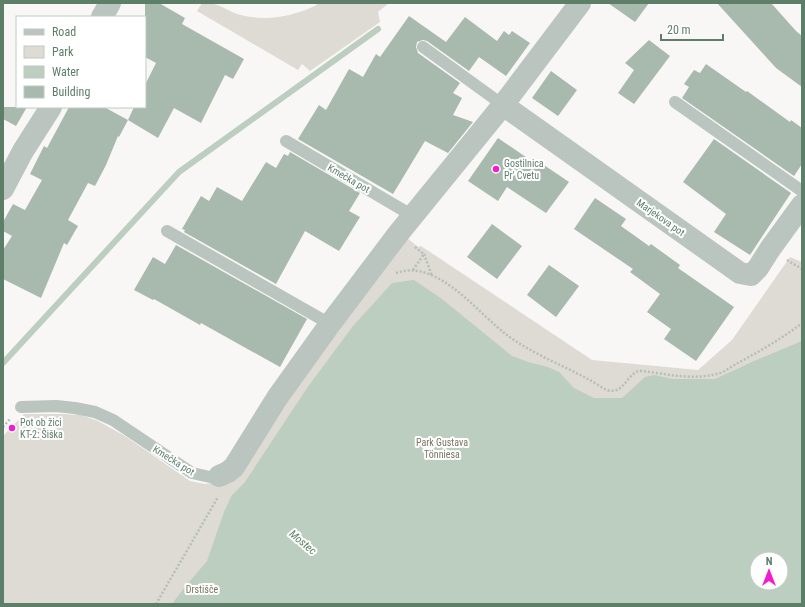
<svg xmlns="http://www.w3.org/2000/svg" width="805" height="607" font-family="'Roboto Condensed',sans-serif">
  <style>
    .green { fill: #dedad4; fill-rule: evenodd }
    .water { fill: #bccec0; fill-rule: evenodd }
    .lines { fill: none; stroke-linecap: round; stroke-linejoin: round }
    .stream { stroke: #bccec0; stroke-width: 6 }
    .building { fill: #a8b9ad }
    .path { stroke: #b5beb8; stroke-width: 2.5; stroke-dasharray: 2 2; stroke-linecap: butt }
    .lane { stroke: #b9c5be; stroke-width: 12 }
    .street { stroke: #b9c5be; stroke-width: 22 }
    .poi-dot { fill: #f41bce; stroke: #fff; stroke-width: 1.5 }
    .labels { text-anchor: middle; stroke-width: 4; stroke-linejoin: round; paint-order: stroke }
    .poi-label { font-size: 10px; fill: #5d7e69; stroke: #fff; text-anchor: start }
    .street-label { font-size: 10px; fill: #5d7e69; stroke: #fff }
    .park-label { font-size: 10px; fill: #7a7460; stroke: #fff }
    .water-label { font-size: 11px; font-style: italic; fill: #5c7e63; stroke: #fff }
  </style>
  <rect width="100%" height="100%" fill="#f9f6f6"/>
  <path class="green" d="M 202,3 C 206,3 211,2 214,4 C 222,6 229,11 237,14 C 264,22 292,17 317,5 L 316,3 L 389,3 L 378,12 L 380,22 L 310,71 L 302,64 L 298,70 L 197,11 Z
    M 406,237 L 418,247 L 421,246 L 592,360 L 698,370 L 732,340 L 790,257 L 802,262 L 802,604 L 3,604 L 3,436 L 24,414 L 64,414 L 80,415 L 96,420 L 125,436 L 190,481 L 205,484 L 219,482 ZM 757,559 L 781,559 L 781,583 L 757,583 Z"/>
  <path class="water" d="M 414,280 L 442,299 L 512,356 L 528,362 L 548,367 L 559,372 L 574,388 L 594,398 L 622,398 L 645,377 L 654,375 L 673,379 L 715,379 L 754,361 L 802,341 L 802,604 L 172,604 L 184,588 L 207,561 L 224,512 L 232,495 L 245,482 L 307,388 L 353,326 L 392,283 ZM 757,559 L 781,559 L 781,583 L 757,583 Z"/>
  <g class="lines">
    <path class="stream" d="M 3,363 L 179,172 L 378,29"/>
  </g>
  <path class="building" d="M 145,3 L 159,3 L 185,18 L 182,24 L 244,59 L 233,79 L 225,75 L 201,123 L 174,108 L 158,138 L 128,120 L 134,107 L 145,107 L 145,85 L 156,63 L 145,57 Z
    M 608,3 L 649,3 L 635,22 Z
    M 717,3 L 771,3 L 796,31 L 802,36 L 802,87 L 776,68 Z
    M 409,16 L 446,42 L 465,17 L 497,41 L 504,31 L 509,35 L 512,31 L 530,43 L 506,76 L 479,57 L 469,71 L 427,41 L 423,40 L 417,42 L 416,47 L 418,53 L 460,83 L 453,93 L 462,98 L 453,115 L 473,122 L 448,153 L 425,141 L 393,194 L 298,139 L 319,105 L 326,110 L 349,69 L 363,77 L 376,54 L 380,57 Z
    M 649,40 L 670,56 L 634,104 L 618,93 L 634,70 L 625,63 Z
    M 706,64 L 746,92 L 747,91 L 790,122 L 791,120 L 802,128 L 802,164 L 794,176 L 682,98 L 689,87 L 684,84 L 694,70 L 700,73 Z
    M 551,71 L 577,90 L 558,116 L 532,98 Z
    M 3,107 L 27,107 L 16,126 L 3,119 Z
    M 69,107 L 104,107 L 128,120 L 119,137 L 118,136 L 106,165 L 95,186 L 88,183 L 68,220 L 78,226 L 67,245 L 64,243 L 41,298 L 3,279 L 3,250 L 12,236 L 3,231 L 3,222 L 13,204 L 25,210 L 42,180 L 30,174 L 44,146 L 47,148 Z
    M 498,138 L 536,164 L 538,161 L 569,182 L 546,213 L 507,187 L 498,201 L 468,181 Z
    M 714,139 L 791,193 L 750,255 L 714,232 L 726,214 L 683,182 Z
    M 290,152 L 360,193 L 349,211 L 360,217 L 339,251 L 305,231 L 276,284 L 184,232 L 185,230 L 182,229 L 201,196 L 209,201 L 217,187 L 242,201 L 266,162 L 276,168 L 284,154 L 288,156 Z
    M 595,198 L 626,219 L 621,226 L 649,246 L 651,244 L 680,265 L 678,268 L 734,307 L 696,361 L 664,339 L 671,329 L 647,312 L 660,294 L 630,272 L 633,269 L 574,229 Z
    M 492,224 L 522,246 L 497,279 L 467,257 Z
    M 176,245 L 307,319 L 280,367 L 201,323 L 200,325 L 154,299 L 153,300 L 134,290 L 153,257 L 165,264 Z
    M 549,265 L 579,286 L 556,317 L 527,295 Z"/>
  <g class="lines">
    <path class="path" d="M 415,247 L 424,254
      M 424,254 L 432,276
      M 787,260 L 802,269
      M 413,270 L 424,254
      M 396,273 C 438,258 477,313 507,335 C 531,353 560,364 586,378 C 593,381 600,387 607,390 C 625,396 628,369 642,371 C 667,374 694,381 720,373 C 726,371 732,366 738,363 C 760,351 783,338 802,323
      M 3,427 L 10,419
      M 156,604 L 218,497"/>
    <path class="lane" d="M 423,47 L 503,105
      M 675,102 L 802,191
      M 286,141 L 413,216
      M 167,231 L 330,324
      M 21,407 L 56,406 L 75,408 L 95,412 L 113,420 L 192,473 L 210,477 L 219,476"/>
    <path class="street" d="M 102,17 L 110,3
      M 503,105 L 740,273 L 751,275 L 758,268 L 770,249 L 802,205
      M 3,189 L 23,151 L 51,107
      M 219,476 L 228,472 L 234,467 L 277,398 L 330,324 L 398,234 L 503,105 L 580,3"/>
  </g>
  <g class="poi-dot">
    <circle cx="496" cy="169" r="4"/>
    <circle cx="12" cy="428" r="4"/>
  </g>
  <g class="labels">
    <g class="poi-label">
      <text x="504" y="167">Gostilnica<tspan x="504" dy="12">Pr' Cvetu</tspan></text>
      <text x="20" y="426">Pot ob žici<tspan x="20" dy="12">KT-2: Šiška</tspan></text>
    </g>
    <g class="street-label">
      <text transform="translate(349 178) rotate(30)" y="4">Kmečka pot</text>
      <text transform="translate(661 217) rotate(35)" y="4">Marjekova pot</text>
      <text transform="translate(174 460) rotate(32)" y="4">Kmečka pot</text>
    </g>
    <g class="park-label">
      <text x="442" y="446">Park Gustava<tspan x="442" dy="12">Tönniesa</tspan></text>
      <text x="202" y="593">Drstišče</text>
    </g>
    <g class="water-label">
      <text transform="translate(303 542) rotate(40)" y="4">Mostec</text>
    </g>
  </g>
  <rect width="805" height="607" fill="none" stroke="#5d7e69" stroke-width="8"/>
  <rect x="16" y="16" width="130" height="92" fill="#ffffff" stroke="#becbc3"/>
  <rect x="24" y="29" width="20" height="6" fill="#b9c5be" stroke="#becbc3"/>
  <text x="52" y="36" font-size="12" fill="#5d7e69">Road</text>
  <rect x="24" y="46" width="20" height="12" fill="#dedad4" stroke="#becbc3"/>
  <text x="52" y="56" font-size="12" fill="#5d7e69">Park</text>
  <rect x="24" y="66" width="20" height="12" fill="#bccec0" stroke="#becbc3"/>
  <text x="52" y="76" font-size="12" fill="#5d7e69">Water</text>
  <rect x="24" y="86" width="20" height="12" fill="#a8b9ad" stroke="#becbc3"/>
  <text x="52" y="96" font-size="12" fill="#5d7e69">Building</text>
  <g transform="translate(769 571)"><circle r="19" fill="#ffffff" stroke="#becbc3"/>
  <path d="M0-3L7 15L0 10L-7 15Z" fill="#f41bce"/>
  <text y="-6" font-size="11" font-weight="bold" text-anchor="middle" fill="#5d7e69">N</text>
  </g>
  <path d="M661 34v6h62v-6" fill="none" stroke="#5d7e69" stroke-width="2"/>
  <text x="667" y="34" font-size="12" fill="#5d7e69" stroke="#ffffff" stroke-width="3" paint-order="stroke">20 m</text>
</svg>
